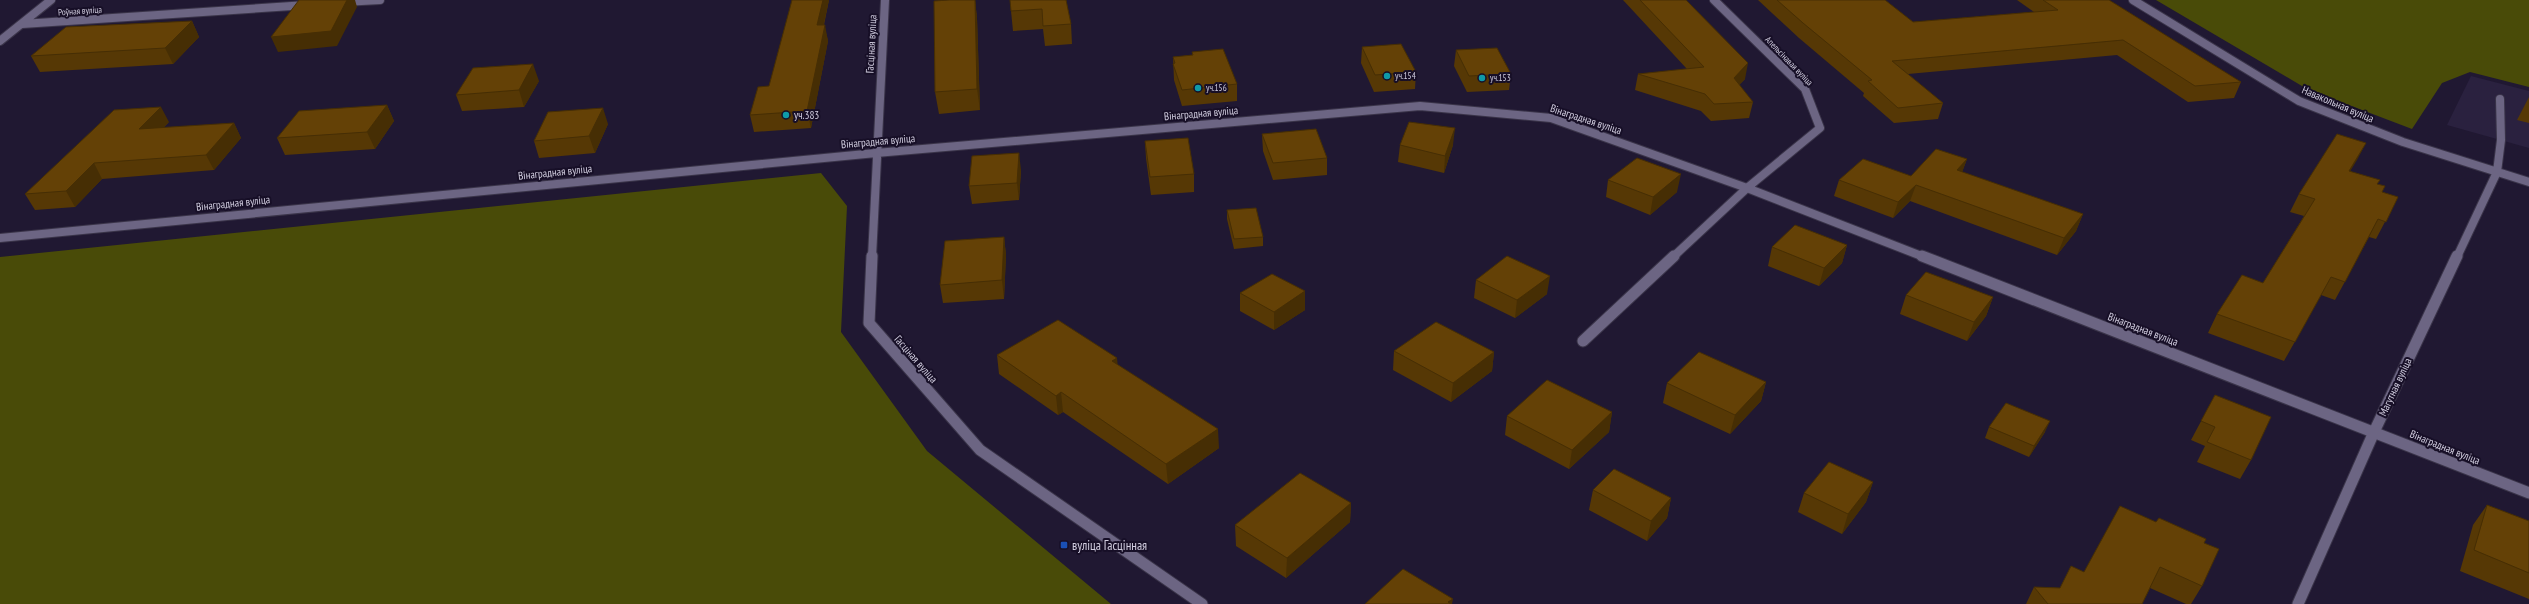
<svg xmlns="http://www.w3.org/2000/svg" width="2529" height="604" font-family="'PT Sans Narrow',sans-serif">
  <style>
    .built { fill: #2a213f }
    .forest { fill: #494b08 }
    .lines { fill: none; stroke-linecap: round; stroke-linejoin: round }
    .minor-far1-casing { stroke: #3a3449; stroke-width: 10 }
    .minor-casing { stroke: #3a3449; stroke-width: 13 }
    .minor-far1 { stroke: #6c6583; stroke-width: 8 }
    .minor { stroke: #6c6583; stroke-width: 11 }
    .wall { fill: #563805 }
    .shaded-wall { fill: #462e04 }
    .building { fill: #644106; stroke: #462e04 }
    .culture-dot { fill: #0f9aa8; stroke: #170f27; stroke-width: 1.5 }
    .transit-dot { fill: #1a4fb4; stroke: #170f27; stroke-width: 1.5 }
    .labels { text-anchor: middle; stroke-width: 4; stroke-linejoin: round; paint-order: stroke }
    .far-street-label { font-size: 9px; fill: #d2cee0; stroke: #170f27 }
    .far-poi-label { font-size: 9px; fill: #d2cee0; stroke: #170f27; text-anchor: start }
    .street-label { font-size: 11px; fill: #d2cee0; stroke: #170f27 }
    .poi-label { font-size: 11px; fill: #d2cee0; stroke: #170f27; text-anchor: start }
    .near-poi-label { font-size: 13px; fill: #d2cee0; stroke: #170f27; text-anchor: start }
  </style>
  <rect width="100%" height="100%" fill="#201832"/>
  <path class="built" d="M 2471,76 L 2529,91 L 2529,148 L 2447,125 Z"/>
  <path class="forest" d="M 2156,0 L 2529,0 L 2529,87 L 2470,72 L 2442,83 L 2412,129 L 2307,89 Z
    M 821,173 L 847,206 L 841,332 L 927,451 L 1111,604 L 0,604 L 0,257 Z"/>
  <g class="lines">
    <g class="minor-far1-casing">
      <path id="minor-far1" d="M 2133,0 L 2299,101 L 2403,142 L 2529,182
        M 343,2 L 380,0
        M 22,24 L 307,5
        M 0,41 L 51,0
        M 0,238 L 876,153 L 1420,106 L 1551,118 L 1747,188 L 1924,257
        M 872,257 L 885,0
        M 1673,257 L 1747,188 L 1820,128 L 1805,89 L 1714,0
        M 2457,257 L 2497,172 L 2501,140 L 2500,99"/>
    </g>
    <g class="minor-casing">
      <path id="minor" d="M 872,256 L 869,323 L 980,450 L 1202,604
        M 1922,256 L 2529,493
        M 1583,341 L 1674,256
        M 2298,604 L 2374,432 L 2457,256"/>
    </g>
    <use href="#minor-far1" class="minor-far1"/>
    <use href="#minor" class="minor"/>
  </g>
  <path class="wall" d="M 829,0 L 824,25 L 828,41 L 811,128 L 754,132 L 750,115 L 769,86 Z
    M 975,0 L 977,18 L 980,110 L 939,114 L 935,92 Z
    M 1066,0 L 1071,24 L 1072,44 L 1045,46 L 1043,29 L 1013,31 L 1011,11 Z
    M 1623,0 L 1686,0 L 1745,79 L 1739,85 L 1753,102 L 1749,118 L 1711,121 L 1701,111 L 1635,90 L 1638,74 L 1687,69 Z
    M 1758,0 L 1885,0 L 1913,22 L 2034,12 L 2017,0 L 2109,0 L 2241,82 L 2234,98 L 2188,102 L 2117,55 L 1908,74 L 1943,103 L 1938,119 L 1894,123 L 1863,96 L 1864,93 L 1799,38 Z
    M 192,21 L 199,37 L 173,64 L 40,72 L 31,56 Z
    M 1362,47 L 1416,72 L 1415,89 L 1374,92 L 1361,63 Z
    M 1456,50 L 1511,74 L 1509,90 L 1467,92 L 1454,66 Z
    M 1192,52 L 1237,84 L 1237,101 L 1182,106 L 1174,80 L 1173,57 L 1192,55 Z
    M 539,81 L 524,107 L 462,111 L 456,95 Z
    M 2529,97 L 2529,123 L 2517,120 Z
    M 387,105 L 394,121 L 375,149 L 285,155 L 277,138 Z
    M 169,122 L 163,128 L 234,123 L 241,138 L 214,170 L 102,179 L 75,207 L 35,210 L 25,194 Z
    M 608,124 L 595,153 L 539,158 L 534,141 Z
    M 1262,134 L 1327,158 L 1327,175 L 1273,180 L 1263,151 Z
    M 1145,141 L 1194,174 L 1194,192 L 1151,195 L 1146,158 Z
    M 2366,143 L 2350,171 L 2377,184 L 2382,192 L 2398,197 L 2376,239 L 2369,237 L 2335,300 L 2321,295 L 2284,361 L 2208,333 L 2217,314 L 2263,283 L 2304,216 L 2290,212 L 2299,194 Z
    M 1400,145 L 1453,145 L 1444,173 L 1398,162 Z
    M 1967,159 L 1962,172 L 2083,214 L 2076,231 L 2057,255 L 1910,201 L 1893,218 L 1834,196 L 1839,180 L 1911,176 Z
    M 1021,170 L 1019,200 L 972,204 L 969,186 Z
    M 1608,180 L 1677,192 L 1650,215 L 1606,197 Z
    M 1227,210 L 1263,237 L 1263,246 L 1234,249 L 1227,219 Z
    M 1004,237 L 1006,255 L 1004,299 L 943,303 L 940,285 Z
    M 1847,245 L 1842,263 L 1819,286 L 1768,266 L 1772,247 Z
    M 1476,280 L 1547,294 L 1515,318 L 1474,298 Z
    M 1240,293 L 1305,310 L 1274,330 L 1240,311 Z
    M 1906,295 L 1993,297 L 1986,316 L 1967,341 L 1900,314 Z
    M 1394,351 L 1494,352 L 1492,371 L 1451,402 L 1393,370 Z
    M 997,355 L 1118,365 L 1219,448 L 1168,484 L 1063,412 L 1058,415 L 999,374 Z
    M 1766,382 L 1761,401 L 1730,434 L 1663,403 L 1667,383 Z
    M 2215,395 L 2251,460 L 2240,479 L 2197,462 L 2205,446 L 2191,440 Z
    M 1612,412 L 1609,432 L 1569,469 L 1505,435 L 1507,416 Z
    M 1989,427 L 2045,432 L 2029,457 L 1985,438 Z
    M 1873,482 L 1866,502 L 1842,534 L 1798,512 L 1804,493 Z
    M 1593,490 L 1671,498 L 1667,518 L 1647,541 L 1589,510 Z
    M 1351,503 L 1350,522 L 1286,578 L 1236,546 L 1235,525 Z
    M 2487,505 L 2529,521 L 2529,599 L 2460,571 L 2473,525 Z
    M 2156,522 L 2204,543 L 2202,586 L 2191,604 L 2186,604 L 2150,588 L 2142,604 L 2026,604 L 2034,587 L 2060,588 L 2084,572 Z"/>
  <path class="shaded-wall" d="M 347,0 L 355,0 L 357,7 L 337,46 L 278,52 L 271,37 Z
    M 823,0 L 829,0 L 820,41 L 817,25 Z
    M 975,0 L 977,18 L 980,110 L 977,89 Z
    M 192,21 L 199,37 L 173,64 L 165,48 Z
    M 825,25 L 828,41 L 811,128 L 807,111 Z
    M 1748,63 L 1745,79 L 1730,94 L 1734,78 Z
    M 533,64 L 539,81 L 524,107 L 519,90 Z
    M 387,105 L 394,121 L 375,149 L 367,132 Z
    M 161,107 L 169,122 L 147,144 L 139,129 Z
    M 603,108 L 608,124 L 595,153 L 589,136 Z
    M 234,123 L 241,138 L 214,170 L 206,155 Z
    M 1455,128 L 1453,145 L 1444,173 L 1445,156 Z
    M 2366,143 L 2357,160 L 2340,188 L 2349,171 Z
    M 1019,153 L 1021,170 L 1019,200 L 1017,183 Z
    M 1967,159 L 1961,175 L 1957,170 Z
    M 94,163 L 102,179 L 75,207 L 66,191 Z
    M 1681,174 L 1677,192 L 1650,215 L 1653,197 Z
    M 1916,185 L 1910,201 L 1893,218 L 1898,202 Z
    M 2083,214 L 2076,231 L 2057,255 L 2064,238 Z
    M 1004,237 L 1006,255 L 1004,299 L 1002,280 Z
    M 1847,245 L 1842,263 L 1819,286 L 1824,268 Z
    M 1550,276 L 1547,294 L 1515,318 L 1517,300 Z
    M 1305,291 L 1305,310 L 1274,330 L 1274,312 Z
    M 1993,297 L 1986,316 L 1967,341 L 1974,322 Z
    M 1494,352 L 1492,371 L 1451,402 L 1453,383 Z
    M 1117,358 L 1119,377 L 1112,361 Z
    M 1766,382 L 1761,401 L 1730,434 L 1735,415 Z
    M 1061,392 L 1063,412 L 1058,415 L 1056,396 Z
    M 1612,412 L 1609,432 L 1569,469 L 1572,450 Z
    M 2050,421 L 2045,432 L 2029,457 L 2034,446 Z
    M 1218,429 L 1219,448 L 1168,484 L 1166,464 Z
    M 1873,482 L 1866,502 L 1842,534 L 1848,514 Z
    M 1671,498 L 1667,518 L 1647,541 L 1651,521 Z
    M 1351,503 L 1350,522 L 1286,578 L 1287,558 Z
    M 1453,599 L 1452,604 L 1448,604 L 1448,602 Z"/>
  <path class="building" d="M 299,0 L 347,0 L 331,31 L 271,37 Z
    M 792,0 L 823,0 L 817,25 L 825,25 L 807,111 L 750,115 L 758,87 L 769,86 Z
    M 949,0 L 975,0 L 977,89 L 935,92 L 934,1 Z
    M 1010,0 L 1066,0 L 1071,24 L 1043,26 L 1042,9 L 1011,11 Z
    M 1640,0 L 1686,0 L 1748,63 L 1734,78 L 1753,102 L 1714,104 L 1705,94 L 1638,74 L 1704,67 Z
    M 1777,0 L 1885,0 L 1913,22 L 2058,10 L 2043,0 L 2109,0 L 2241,82 L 2195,86 L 2123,40 L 1892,61 L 1943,103 L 1898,108 L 1868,81 L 1872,80 L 1803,23 Z
    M 192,21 L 165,48 L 31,56 L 66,27 Z
    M 1401,44 L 1416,72 L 1375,75 L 1362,47 Z
    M 1497,48 L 1511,74 L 1469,76 L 1456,50 Z
    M 1223,49 L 1237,84 L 1182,90 L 1173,64 L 1175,63 L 1173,57 L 1193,55 L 1192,52 Z
    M 533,64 L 519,90 L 456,95 L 473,68 Z
    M 387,105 L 367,132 L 277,138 L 299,111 Z
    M 161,107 L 139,129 L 234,123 L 206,155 L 94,163 L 66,191 L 25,194 L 114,110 Z
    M 603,108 L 589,136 L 534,141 L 548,112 Z
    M 1409,122 L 1455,128 L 1445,156 L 1400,145 Z
    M 1316,129 L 1327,158 L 1273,163 L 1262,134 Z
    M 2337,134 L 2366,143 L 2349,171 L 2380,180 L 2377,184 L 2385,186 L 2382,192 L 2398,197 L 2386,222 L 2378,219 L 2345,282 L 2331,277 L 2295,342 L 2217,314 L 2242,275 L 2263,283 L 2315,199 L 2299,194 Z
    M 1188,138 L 1194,174 L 1150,177 L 1145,141 Z
    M 1936,149 L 1967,159 L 1957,170 L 2083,214 L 2064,238 L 1916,185 L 1898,202 L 1839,180 L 1863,159 L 1911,176 Z
    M 1019,153 L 1017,183 L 969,186 L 972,156 Z
    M 1637,158 L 1681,174 L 1653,197 L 1608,180 Z
    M 1256,208 L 1263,237 L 1234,239 L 1227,210 Z
    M 1795,225 L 1847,245 L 1824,268 L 1772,247 Z
    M 1004,237 L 1002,280 L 940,285 L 945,241 Z
    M 1507,256 L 1550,276 L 1517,300 L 1476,280 Z
    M 1926,272 L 1993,297 L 1974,322 L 1906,295 Z
    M 1272,274 L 1305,291 L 1274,312 L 1240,293 Z
    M 1058,320 L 1117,358 L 1112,361 L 1218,429 L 1166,464 L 1061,392 L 1056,396 L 997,355 Z
    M 1436,322 L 1494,352 L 1453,383 L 1394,351 Z
    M 1699,352 L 1766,382 L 1735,415 L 1667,383 Z
    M 1547,380 L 1612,412 L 1572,450 L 1507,416 Z
    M 2215,395 L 2271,417 L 2251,460 L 2207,442 L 2215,427 L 2201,421 Z
    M 2006,403 L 2050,421 L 2034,446 L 1989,427 Z
    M 1829,462 L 1873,482 L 1848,514 L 1804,493 Z
    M 1614,469 L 1671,498 L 1651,521 L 1593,490 Z
    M 1300,473 L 1351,503 L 1287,558 L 1235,525 Z
    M 2487,505 L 2529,521 L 2529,573 L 2474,550 Z
    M 2120,506 L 2156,522 L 2159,518 L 2206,539 L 2204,543 L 2219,549 L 2202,586 L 2160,567 L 2142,604 L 2048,604 L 2034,587 L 2060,588 L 2071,566 L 2084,572 Z
    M 1403,569 L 1453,599 L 1448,602 L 1451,604 L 1365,604 Z"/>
  <g class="culture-dot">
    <circle cx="1387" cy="76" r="4"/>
    <circle cx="1482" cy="78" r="4"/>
    <circle cx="1198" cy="88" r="4"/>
    <circle cx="786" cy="115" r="4"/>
  </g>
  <rect class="transit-dot" x="1060" y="541" width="8" height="8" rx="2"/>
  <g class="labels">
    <g class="far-street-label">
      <text transform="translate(80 11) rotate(-4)" y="3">Роўная вуліца</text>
      <text transform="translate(1789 61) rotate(46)" y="3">Апельсінавая вуліца</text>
    </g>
    <g class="far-poi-label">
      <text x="1395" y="79">уч.154</text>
      <text x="1490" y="81">уч.153</text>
      <text x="1206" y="91">уч.156</text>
    </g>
    <g class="street-label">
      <text transform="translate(871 44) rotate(-87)" y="4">Гасціная вуліца</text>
      <text transform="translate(2338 104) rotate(23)" y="4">Навакольная вуліца</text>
      <text transform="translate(1201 113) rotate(-5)" y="4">Вінаградная вуліца</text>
      <text transform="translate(1586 119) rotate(18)" y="4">Вінаградная вуліца</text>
      <text transform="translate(878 141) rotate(-5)" y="4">Вінаградная вуліца</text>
      <text transform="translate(555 172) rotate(-6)" y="4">Вінаградная вуліца</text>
      <text transform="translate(233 203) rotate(-6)" y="4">Вінаградная вуліца</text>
      <text transform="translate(2143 329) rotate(21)" y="4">Вінаградная вуліца</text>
      <text transform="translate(916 359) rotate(49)" y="4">Гасціная вуліца</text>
      <text transform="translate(2395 387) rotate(-65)" y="4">Магутная вуліца</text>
      <text transform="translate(2445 447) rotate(22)" y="4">Вінаградная вуліца</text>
    </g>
    <g class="poi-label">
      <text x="794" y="119">уч.383</text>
    </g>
    <g class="near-poi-label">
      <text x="1072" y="550">вуліца Гасцінная</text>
    </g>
  </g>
</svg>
